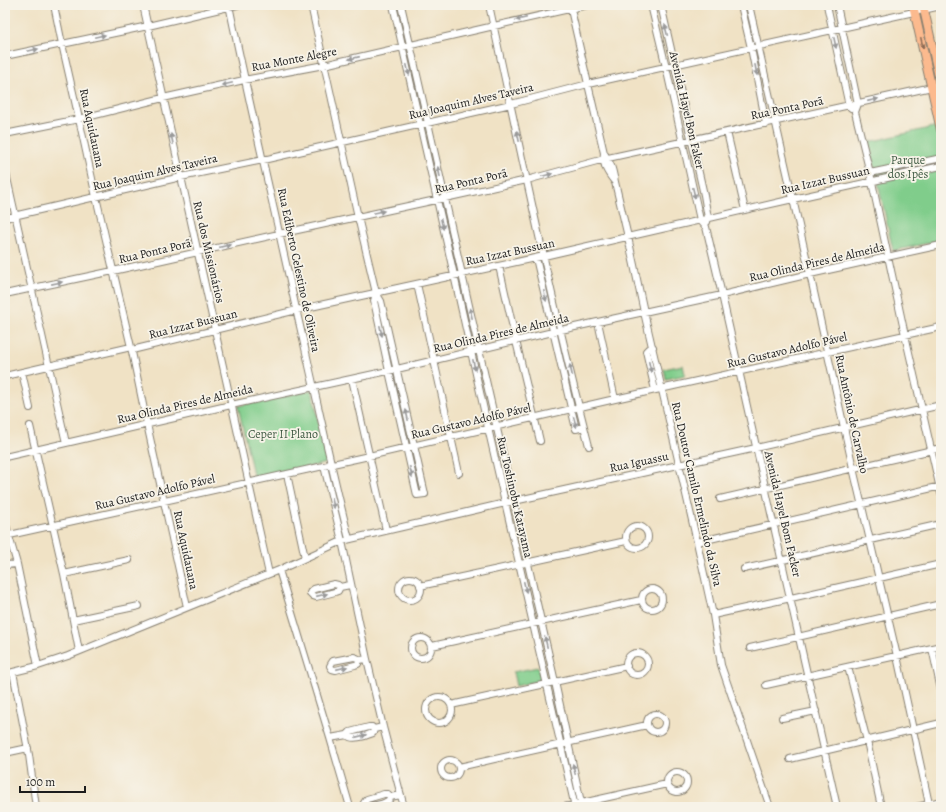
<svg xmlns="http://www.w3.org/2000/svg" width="946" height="812" font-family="Alegreya,serif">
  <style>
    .green { fill: #80cd8b; stroke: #4e7454 }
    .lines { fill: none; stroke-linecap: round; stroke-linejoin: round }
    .minor-casing { stroke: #867f70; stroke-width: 8 }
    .major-casing { stroke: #867f70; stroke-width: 10 }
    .minor { stroke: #fff; stroke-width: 6 }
    .major { stroke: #fcba8e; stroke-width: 8 }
    .oneway { fill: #999 }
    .oneway2 { fill: #8c6b55 }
    .labels { text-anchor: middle; stroke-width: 3.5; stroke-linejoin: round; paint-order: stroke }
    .street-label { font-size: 12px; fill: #1c1c1c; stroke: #f7f3e8 }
    .park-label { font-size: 12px; fill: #3f5a43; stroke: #f7f3e8 }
  </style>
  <rect width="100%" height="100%" fill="#f7f3e8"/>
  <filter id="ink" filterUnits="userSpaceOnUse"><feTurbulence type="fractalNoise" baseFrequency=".025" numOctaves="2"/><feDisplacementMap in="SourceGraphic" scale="8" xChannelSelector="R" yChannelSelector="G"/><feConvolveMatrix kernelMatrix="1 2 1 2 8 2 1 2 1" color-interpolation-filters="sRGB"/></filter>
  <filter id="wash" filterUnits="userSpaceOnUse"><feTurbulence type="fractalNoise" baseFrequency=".012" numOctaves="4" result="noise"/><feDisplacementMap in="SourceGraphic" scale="16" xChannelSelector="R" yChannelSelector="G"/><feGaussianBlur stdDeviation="0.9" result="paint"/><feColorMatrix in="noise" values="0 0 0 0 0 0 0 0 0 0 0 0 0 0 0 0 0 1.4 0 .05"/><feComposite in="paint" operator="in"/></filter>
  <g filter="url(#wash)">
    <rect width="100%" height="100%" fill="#f0e2c5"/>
    <path class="green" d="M 938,126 L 941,140 L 941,240 L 893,251 L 869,142 Z
      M 683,365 L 685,375 L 666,379 L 664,369 Z
      M 312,390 L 327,463 L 254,479 L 238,406 Z
      M 538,667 L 541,680 L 516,686 L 513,672 Z"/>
  </g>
  <g filter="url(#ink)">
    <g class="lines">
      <g class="minor-casing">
        <path id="minor" d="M 54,5 L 62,44 L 79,119 L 96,197 L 131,347 L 147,424 L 187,607
          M 143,5 L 269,574
          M 229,5 C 250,107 274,208 296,309 C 314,386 330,463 349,539
          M 311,5 L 358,217 L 376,293 L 381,301 L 425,494 L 417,495 L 389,371 L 374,301 L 376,293
          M 393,5 L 454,275 L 488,428 L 575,807
          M 401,5 L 428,123 L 479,350 L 555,682 L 582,807
          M 489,5 C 521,152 551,300 589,446
          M 570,5 L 588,84 L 604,153 C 602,164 607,172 614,181
          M 651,5 L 666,67 L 700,220
          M 661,5 L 704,195 L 708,218 L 707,222
          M 741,5 L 751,48 L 766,124
          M 749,5 L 810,274 L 853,468 L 897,656 L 929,804
          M 827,5 L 849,106 L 851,108
          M 837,5 L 858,104 L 855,112 L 870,173 L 905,335 L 941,493
          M 5,56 L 148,26 L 237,5
          M 727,132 L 745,210
          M 5,134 L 79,119 L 163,98 L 244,80 L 324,65 L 494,26 L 587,5
          M 604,153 C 611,162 613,171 615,182 L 628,237 L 644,312 L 697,542 L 713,615 L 721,665 L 770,807
          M 5,169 L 66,443
          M 870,173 L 937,159
          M 5,218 L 181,177 L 263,160 L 511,104 L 588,84 L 941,6
          M 700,220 L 706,227 L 722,295 L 837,807
          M 536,258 L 576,429 L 584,427
          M 499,266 L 516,341 L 540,441
          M 417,284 L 459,473
          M 5,294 L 113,271 L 279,234 L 445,198 L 527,180 L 608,158 L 941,85
          M 598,322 L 615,399
          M 653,347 L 648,349 L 646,351 L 655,390
          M 132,350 L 297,310 L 544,256 L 793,199 L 941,166
          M 22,372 L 30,408
          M 5,376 L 131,347
          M 352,379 L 386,530
          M 30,426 L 64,574 L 79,651
          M 5,457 L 231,405 L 397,369 L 561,330 L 722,295 L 810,274 L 941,245
          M 324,466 L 342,541 L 367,659 L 383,727 L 404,807
          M 287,474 L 305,558
          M 720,499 L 941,448
          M 5,522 L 17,564 L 38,666
          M626 537a11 11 0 1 1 22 0a11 11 0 1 1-22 0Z
          M 5,536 L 369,456 L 615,399 L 941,327
          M 697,542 L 941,486
          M 5,565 L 17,564
          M 744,569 L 941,524
          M 279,570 L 330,738 L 350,807
          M 64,574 L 129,560
          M399 589a11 11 0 1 1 22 0a11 11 0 1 1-22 0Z
          M 420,586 L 626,541
          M 340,587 L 338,585 L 334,584 L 314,589 L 311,591 L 310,593 L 313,596 L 316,597 L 335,592 L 338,591 L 340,587 L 350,585
          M642 599a10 10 0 1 1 20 0a10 10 0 1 1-20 0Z
          M 713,615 L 791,598 L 941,564
          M 73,620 L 139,606
          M411 648a10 10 0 1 1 20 0a10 10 0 1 1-20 0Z
          M 432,646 L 641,600
          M 750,648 L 941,604
          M 932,648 L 941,690
          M626 664a11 11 0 1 1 22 0a11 11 0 1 1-22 0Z
          M 359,660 L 357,658 L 354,657 L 333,661 L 331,664 L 330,666 L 332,669 L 336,670 L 355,665 L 358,664 L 359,660 L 367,659
          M 848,667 L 867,741 L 881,807
          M 13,672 L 29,755 L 36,807
          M 5,674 L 38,666 L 68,656 L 279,570 L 342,541 L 514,501 L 756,448 L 941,405
          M 766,685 L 941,646
          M426 710a13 13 0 1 1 26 0a13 13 0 1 1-26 0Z
          M 451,705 L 627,666
          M647 723a9 9 0 1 1 18 0a9 9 0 1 1-18 0Z
          M 782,718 L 816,711
          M 347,735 C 352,741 365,736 373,733 L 374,729
          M 330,738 L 347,735 L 350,732 L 369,727 L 372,727 L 374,729 L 383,727
          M 5,753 L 28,748
          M 790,759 L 941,723
          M441 769a9 9 0 1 1 18 0a9 9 0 1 1-18 0Z
          M 459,767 L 647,725
          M667 782a10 10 0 1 1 20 0a10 10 0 1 1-20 0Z
          M 390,797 L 390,799 C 385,804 374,806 367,806 L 364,803 L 366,800 L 367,799 L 384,794 L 388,794 L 390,797 L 401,795
          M 564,807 L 667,784
          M 917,807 L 941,801"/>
      </g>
      <g class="major-casing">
        <path id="major" d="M 913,5 L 941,130
          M 923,5 L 941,86"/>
      </g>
      <use href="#minor" class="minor"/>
      <use href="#major" class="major"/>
    </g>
    <defs><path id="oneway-solid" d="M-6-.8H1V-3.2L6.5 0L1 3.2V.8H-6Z"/></defs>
    <g class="oneway">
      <use href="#oneway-solid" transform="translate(521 19) rotate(168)"/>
      <use href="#oneway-solid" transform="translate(666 30) rotate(-104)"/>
      <use href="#oneway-solid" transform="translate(100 36) rotate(-12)"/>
      <use href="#oneway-solid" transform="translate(835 43) rotate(78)"/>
      <use href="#oneway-solid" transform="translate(33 50) rotate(-12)"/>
      <use href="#oneway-solid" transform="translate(354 58) rotate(167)"/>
      <use href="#oneway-solid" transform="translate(408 70) rotate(77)"/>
      <use href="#oneway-solid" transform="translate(756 70) rotate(79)"/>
      <use href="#oneway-solid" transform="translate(227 84) rotate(168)"/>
      <use href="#oneway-solid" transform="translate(873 100) rotate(-13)"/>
      <use href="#oneway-solid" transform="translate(518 136) rotate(-102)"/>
      <use href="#oneway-solid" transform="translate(172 139) rotate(-102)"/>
      <use href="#oneway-solid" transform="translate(439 172) rotate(-102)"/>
      <use href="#oneway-solid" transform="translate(547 175) rotate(-14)"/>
      <use href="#oneway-solid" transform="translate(694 193) rotate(77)"/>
      <use href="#oneway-solid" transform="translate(379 212) rotate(-12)"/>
      <use href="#oneway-solid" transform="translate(442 224) rotate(77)"/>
      <use href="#oneway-solid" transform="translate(225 246) rotate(-13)"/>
      <use href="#oneway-solid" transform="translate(57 283) rotate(-11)"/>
      <use href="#oneway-solid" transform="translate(545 296) rotate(77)"/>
      <use href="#oneway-solid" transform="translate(471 313) rotate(-102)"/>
      <use href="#oneway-solid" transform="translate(381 331) rotate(78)"/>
      <use href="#oneway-solid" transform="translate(474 365) rotate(78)"/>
      <use href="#oneway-solid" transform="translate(650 367) rotate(77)"/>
      <use href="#oneway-solid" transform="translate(571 370) rotate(-103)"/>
      <use href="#oneway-solid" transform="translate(407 415) rotate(-102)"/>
      <use href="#oneway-solid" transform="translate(575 422) rotate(74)"/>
      <use href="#oneway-solid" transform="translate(411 472) rotate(77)"/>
      <use href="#oneway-solid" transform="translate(333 503) rotate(77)"/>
      <use href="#oneway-solid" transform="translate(525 587) rotate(77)"/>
      <use href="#oneway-solid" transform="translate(322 595) rotate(-13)"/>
      <use href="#oneway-solid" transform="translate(546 642) rotate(-103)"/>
      <use href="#oneway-solid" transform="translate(342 668) rotate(-13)"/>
      <use href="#oneway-solid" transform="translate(361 736) rotate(-13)"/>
      <use href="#oneway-solid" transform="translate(574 769) rotate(-103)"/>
    </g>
    <use class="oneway2" href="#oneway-solid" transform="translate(922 43) rotate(77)"/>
  </g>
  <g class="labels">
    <g class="street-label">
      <text transform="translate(294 59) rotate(-11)" y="4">Rua Monte Alegre</text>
      <text transform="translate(471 101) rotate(-13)" y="4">Rua Joaquim Alves Taveira</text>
      <text transform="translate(787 108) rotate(-12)" y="4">Rua Ponta Porã</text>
      <text transform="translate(687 110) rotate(77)" y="4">Avenida Hayel Bon Faker</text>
      <text transform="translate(92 128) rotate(78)" y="4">Rua Aquidauana</text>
      <text transform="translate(155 172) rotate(-13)" y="4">Rua Joaquim Alves Taveira</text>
      <text transform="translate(825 180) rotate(-13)" y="4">Rua Izzat Bussuan</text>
      <text transform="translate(471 181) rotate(-13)" y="4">Rua Ponta Porã</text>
      <text transform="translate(155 251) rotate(-13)" y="4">Rua Ponta Porã</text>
      <text transform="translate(209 252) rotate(77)" y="4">Rua dos Missionários</text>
      <text transform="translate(510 252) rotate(-12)" y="4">Rua Izzat Bussuan</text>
      <text transform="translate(817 262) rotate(-13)" y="4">Rua Olinda Pires de Almeida</text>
      <text transform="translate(299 270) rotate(78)" y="4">Rua Ediberto Celestino de Oliveira</text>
      <text transform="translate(193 324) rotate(-14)" y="4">Rua Izzat Bussuan</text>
      <text transform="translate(501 333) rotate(-13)" y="4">Rua Olinda Pires de Almeida</text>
      <text transform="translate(787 350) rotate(-13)" y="4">Rua Gustavo Adolfo Pável</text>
      <text transform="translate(185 404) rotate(-13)" y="4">Rua Olinda Pires de Almeida</text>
      <text transform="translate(852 414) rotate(78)" y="4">Rua Antônio de Carvalho</text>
      <text transform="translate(471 421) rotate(-13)" y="4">Rua Gustavo Adolfo Pável</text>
      <text transform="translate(639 462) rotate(-12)" y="4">Rua Iguassu</text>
      <text transform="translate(155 492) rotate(-13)" y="4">Rua Gustavo Adolfo Pável</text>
      <text transform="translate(697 494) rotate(77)" y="4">Rua Doutor Camilo Ermelindo da Silva</text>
      <text transform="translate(515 497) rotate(77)" y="4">Rua Toshinobu Katayama</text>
      <text transform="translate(783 514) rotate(77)" y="4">Avenida Hayel Bom Facker</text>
      <text transform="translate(186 550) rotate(78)" y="4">Rua Aquidauana</text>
    </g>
    <g class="park-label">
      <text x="908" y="164">Parque<tspan x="908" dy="14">dos Ipês</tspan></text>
      <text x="283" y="438">Ceper II Plano</text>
    </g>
  </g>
  <rect width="946" height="812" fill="none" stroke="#f7f3e8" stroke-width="20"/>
  <path d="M20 786v6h65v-6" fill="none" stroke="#1c1c1c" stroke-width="2"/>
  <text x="26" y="786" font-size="12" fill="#1c1c1c" stroke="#f7f3e8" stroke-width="3" paint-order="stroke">100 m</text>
</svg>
